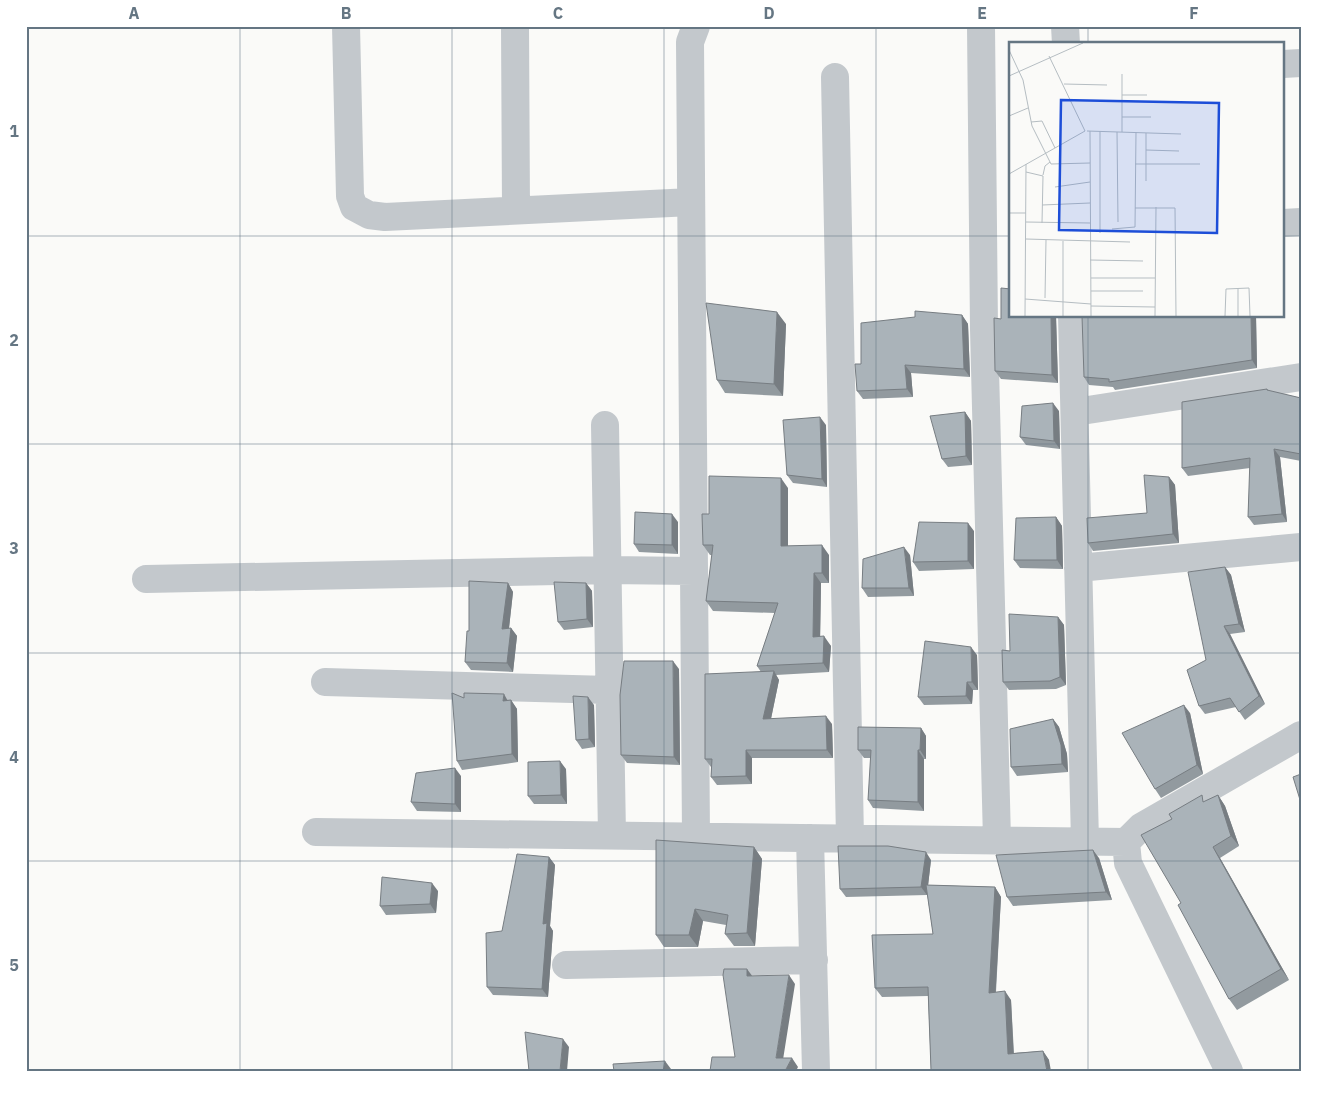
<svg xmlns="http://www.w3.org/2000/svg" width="1327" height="1097" font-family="'IBM Plex Sans',sans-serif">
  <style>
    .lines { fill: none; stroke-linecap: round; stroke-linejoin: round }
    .street { stroke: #c3c8cc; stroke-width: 28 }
    .wall { fill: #929a9f }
    .shaded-wall { fill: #777d82 }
    .building { fill: #aab3b9; stroke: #777d82 }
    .grid { fill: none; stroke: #657683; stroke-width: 1; stroke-opacity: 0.55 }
    .inset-road { fill: none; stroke: #b5bdc2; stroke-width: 1 }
    .view { fill: #1d4ed8; fill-opacity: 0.15; stroke: #1d4ed8; stroke-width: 2.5 }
    .inset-edge { fill: none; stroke: #657683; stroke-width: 2.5 }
    .neatline { fill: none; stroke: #657683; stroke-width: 2 }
    .grid-label { font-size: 16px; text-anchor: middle; font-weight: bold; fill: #657683 }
  </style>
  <rect width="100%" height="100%" fill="#fafaf8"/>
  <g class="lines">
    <path class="street" d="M 346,26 L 350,196 L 354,207 L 369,215 L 385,217 L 691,202
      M 515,26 L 516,210
      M 981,26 L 984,329 L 997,840
      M 1065,26 L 1066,44
      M 1283,64 L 1301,63
      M 835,77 L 850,838
      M 1283,223 L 1301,222
      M 1072,316 L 1085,841
      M 1075,412 L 1301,377
      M 605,425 L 612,835
      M 1078,568 L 1301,547
      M 146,579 L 607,570 L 694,571
      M 325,682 L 609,690
      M 316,832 L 1126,842
      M 696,836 L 690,42 L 696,26
      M 810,838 L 816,1071
      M 566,965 L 814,960
      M 1229,1071 L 1128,863 L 1126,842 L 1141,827 L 1301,735"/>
  </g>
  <path class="wall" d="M 962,315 L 968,324 L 970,377 L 911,373 L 913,397 L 863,399 L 857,391 L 861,364 Z
    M 1011,316 L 1056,316 L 1058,383 L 1001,379 L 995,371 L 1001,319 Z
    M 1256,316 L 1257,368 L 1115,390 L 1113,387 L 1089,385 L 1084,377 Z
    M 786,324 L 783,396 L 725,393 L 717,380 Z
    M 1267,389 L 1269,391 L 1301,398 L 1301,461 L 1280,457 L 1287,522 L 1254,525 L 1248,517 L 1250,468 L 1188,476 L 1182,468 Z
    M 1059,411 L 1060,449 L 1026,445 L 1020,437 Z
    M 965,412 L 971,421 L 972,465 L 948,467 L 942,459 Z
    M 826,425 L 827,487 L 793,483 L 787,475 Z
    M 1169,477 L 1175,485 L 1179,543 L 1093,551 L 1088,543 L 1147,513 Z
    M 788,488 L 788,546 L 829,555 L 829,583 L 821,583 L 820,637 L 831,646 L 829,672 L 776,675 L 779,680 L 771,719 L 832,724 L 833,758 L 752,758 L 752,784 L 717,785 L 711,777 L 711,767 L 705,759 L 761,672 L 757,666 L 775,613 L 713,611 L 706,601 L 712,555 L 710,555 L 703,545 L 709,514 Z
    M 1056,517 L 1062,526 L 1063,569 L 1020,568 L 1014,560 Z
    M 678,522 L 678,554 L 639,552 L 634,544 Z
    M 974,531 L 974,569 L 919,571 L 913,562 Z
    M 910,555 L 914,596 L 868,597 L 862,588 Z
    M 1225,567 L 1231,575 L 1245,632 L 1230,634 L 1265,704 L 1245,720 L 1236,707 L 1205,714 L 1199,706 L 1206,660 Z
    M 508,583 L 513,592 L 509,628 L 511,628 L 517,636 L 513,672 L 471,670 L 465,662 L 469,631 Z
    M 586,583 L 592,591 L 593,627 L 564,630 L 558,622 Z
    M 1058,617 L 1064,625 L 1066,685 L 1056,689 L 1009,690 L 1003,682 L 1010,651 Z
    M 977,655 L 978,690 L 973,690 L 972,704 L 924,705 L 918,697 Z
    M 679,669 L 680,765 L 627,763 L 621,755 Z
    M 464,698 L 511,700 L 517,709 L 518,762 L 462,770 L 457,761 Z
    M 594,705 L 595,747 L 582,749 L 576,740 Z
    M 1190,713 L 1203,774 L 1161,798 L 1155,789 Z
    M 1053,719 L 1059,727 L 1067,754 L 1068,772 L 1017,776 L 1011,767 Z
    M 921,728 L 926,736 L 926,759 L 924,759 L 924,811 L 873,808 L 868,800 L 871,758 L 864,758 L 858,750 Z
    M 566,769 L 567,804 L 534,804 L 528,796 Z
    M 461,776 L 461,812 L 417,811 L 411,802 Z
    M 1218,795 L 1225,806 L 1239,846 L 1220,858 L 1289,980 L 1237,1010 L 1229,999 L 1181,903 L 1206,801 Z
    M 754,847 L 762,859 L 755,946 L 734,946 L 725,934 L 726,925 L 703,921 L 698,947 L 664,947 L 656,935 Z
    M 549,857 L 555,865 L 550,926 L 553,931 L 548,997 L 493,995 L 487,987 L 502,931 Z
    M 1099,858 L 1112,900 L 1013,906 L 1007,897 Z
    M 931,860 L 928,885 L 995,887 L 1001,897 L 996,992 L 1011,1000 L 1014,1053 L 1043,1051 L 1049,1060 L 931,1070 L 928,996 L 882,997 L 875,988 L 933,934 L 927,893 L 927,895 L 846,897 L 840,889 Z
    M 438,891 L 436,913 L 386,915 L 380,906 Z"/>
  <path class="shaded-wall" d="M 777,312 L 786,324 L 783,396 L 774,384 Z
    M 962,315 L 968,324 L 970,377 L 964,369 Z
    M 1051,316 L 1056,316 L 1058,383 L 1052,375 Z
    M 1251,316 L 1256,316 L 1257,368 L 1252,360 Z
    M 905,365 L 911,373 L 913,397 L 907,389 Z
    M 1053,403 L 1059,411 L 1060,449 L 1054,441 Z
    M 965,412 L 971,421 L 972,465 L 966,456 Z
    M 820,417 L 826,425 L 827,487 L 822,479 Z
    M 1274,449 L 1280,457 L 1287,522 L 1282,514 Z
    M 1169,477 L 1175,485 L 1179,543 L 1173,534 Z
    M 781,478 L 788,488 L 788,556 L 781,546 Z
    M 672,514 L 678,522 L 678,554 L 672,545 Z
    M 1056,517 L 1062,526 L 1063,569 L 1057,560 Z
    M 968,523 L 974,531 L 974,569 L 968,561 Z
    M 822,545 L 829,555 L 829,583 L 822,573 Z
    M 904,547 L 910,555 L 914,596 L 909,588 Z
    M 1225,567 L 1231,575 L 1245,632 L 1239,624 Z
    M 814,573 L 821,583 L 820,646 L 813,637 Z
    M 508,583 L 513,592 L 508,637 L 502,629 Z
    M 586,583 L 592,591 L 593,627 L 587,619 Z
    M 1058,617 L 1064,625 L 1066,685 L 1060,677 Z
    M 1224,626 L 1230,634 L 1265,704 L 1259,696 Z
    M 511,628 L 517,636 L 513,672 L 507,663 Z
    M 824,636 L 831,646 L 829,672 L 823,663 Z
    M 971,647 L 977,655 L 978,690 L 972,682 Z
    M 673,661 L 679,669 L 680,765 L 674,757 Z
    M 774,671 L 779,680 L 769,728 L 763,719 Z
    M 967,682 L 973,690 L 972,704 L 966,696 Z
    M 504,694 L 509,703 L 503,701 Z
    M 588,697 L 594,705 L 595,747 L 589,739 Z
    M 511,700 L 517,709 L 518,762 L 512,754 Z
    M 1184,705 L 1190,713 L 1203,774 L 1197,765 Z
    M 826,716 L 832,724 L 833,758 L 827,750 Z
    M 1053,719 L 1059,727 L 1067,754 L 1068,772 L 1062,764 Z
    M 921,728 L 926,736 L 926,759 L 920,750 Z
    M 746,750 L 752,758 L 752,784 L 746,776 Z
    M 918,750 L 924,759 L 924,811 L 918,802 Z
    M 560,761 L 566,769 L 567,804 L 561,795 Z
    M 455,768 L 461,776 L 461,812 L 455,804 Z
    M 1218,795 L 1225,806 L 1239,846 L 1231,836 Z
    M 754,847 L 762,859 L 755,946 L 747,933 Z
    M 1213,847 L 1220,858 L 1289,980 L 1281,969 Z
    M 1093,850 L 1099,858 L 1112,900 L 1106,892 Z
    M 926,852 L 931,860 L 927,895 L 921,887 Z
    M 549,857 L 555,865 L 550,926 L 553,931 L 548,997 L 542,989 L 543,924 Z
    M 432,883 L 438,891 L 436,913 L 430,904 Z
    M 995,887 L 1001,897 L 995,1002 L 989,993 Z
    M 695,909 L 703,921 L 698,947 L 689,935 Z
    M 747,969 L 753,977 L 747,976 Z
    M 789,975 L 795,984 L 782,1066 L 776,1058 Z
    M 1005,991 L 1011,1000 L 1014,1063 L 1008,1054 Z
    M 563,1039 L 569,1047 L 567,1071 L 560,1071 Z
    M 1043,1051 L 1049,1060 L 1051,1071 L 1047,1071 Z
    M 792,1058 L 798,1067 L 796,1071 L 785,1071 Z
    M 665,1061 L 671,1069 L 671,1071 L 663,1071 Z"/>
  <path class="building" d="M 1001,288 L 1011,289 L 1011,316 L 1051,316 L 1052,375 L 995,371 L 994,318 L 1001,319 Z
    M 706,303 L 777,312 L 774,384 L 717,380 Z
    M 915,311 L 962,315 L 964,369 L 905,365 L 907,389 L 857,391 L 855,364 L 861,364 L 861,323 L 915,317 Z
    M 1082,316 L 1251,316 L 1252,360 L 1109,382 L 1109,379 L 1084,377 Z
    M 1267,389 L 1267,390 L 1301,398 L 1301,454 L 1274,449 L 1282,514 L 1248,517 L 1250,458 L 1182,468 L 1182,402 Z
    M 1053,403 L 1054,441 L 1020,437 L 1022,406 Z
    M 965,412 L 966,456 L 942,459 L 930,416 Z
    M 820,417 L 822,479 L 787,475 L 783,420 Z
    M 1144,475 L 1169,477 L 1173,534 L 1088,543 L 1087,518 L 1147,513 Z
    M 709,476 L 781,478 L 781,546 L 822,545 L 822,573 L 814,573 L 813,637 L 824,636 L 823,663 L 757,666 L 778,603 L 706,601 L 713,545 L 703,545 L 702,514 L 709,514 Z
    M 635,512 L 672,514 L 672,545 L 634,544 Z
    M 1056,517 L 1057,560 L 1014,560 L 1016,518 Z
    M 919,522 L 968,523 L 968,561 L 913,562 Z
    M 904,547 L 909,588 L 862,588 L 863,559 Z
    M 1225,567 L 1239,624 L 1224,626 L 1259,696 L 1239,712 L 1230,698 L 1199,706 L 1187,670 L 1206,660 L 1188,572 Z
    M 469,581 L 508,583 L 502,629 L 511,628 L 507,663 L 465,662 L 467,631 L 469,631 Z
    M 554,582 L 586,583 L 587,619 L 558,622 Z
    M 1009,614 L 1058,617 L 1060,677 L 1050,681 L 1003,682 L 1002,650 L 1010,651 Z
    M 925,641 L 971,647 L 972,682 L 967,682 L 966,696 L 918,697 Z
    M 624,661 L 673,661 L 674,757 L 621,755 L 620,695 Z
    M 774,671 L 763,719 L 826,716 L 827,750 L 746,750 L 746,776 L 711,777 L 712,759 L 705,759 L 705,674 Z
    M 452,693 L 464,698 L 464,693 L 504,694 L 503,701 L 511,700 L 512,754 L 457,761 Z
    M 573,696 L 588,697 L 589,739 L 576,740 Z
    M 1184,705 L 1197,765 L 1155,789 L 1122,733 Z
    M 1053,719 L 1061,745 L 1062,764 L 1011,767 L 1010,729 Z
    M 858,727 L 921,728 L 920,750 L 918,750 L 918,802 L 868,800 L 871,750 L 858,750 Z
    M 560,761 L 561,795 L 528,796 L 528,762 Z
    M 455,768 L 455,804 L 411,802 L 416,773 Z
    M 1301,774 L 1301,803 L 1293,777 Z
    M 1202,795 L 1203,802 L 1218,795 L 1231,836 L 1213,847 L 1281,969 L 1229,999 L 1178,905 L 1181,903 L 1141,835 L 1172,819 L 1169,814 Z
    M 656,840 L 754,847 L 747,933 L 725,934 L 728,915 L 695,909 L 689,935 L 656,935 Z
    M 838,846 L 888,846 L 926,852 L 921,887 L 840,889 Z
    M 1093,850 L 1106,892 L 1007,897 L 996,855 Z
    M 517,854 L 549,857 L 543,924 L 547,923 L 542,989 L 487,987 L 486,933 L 502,931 Z
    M 382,877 L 432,883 L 430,904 L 380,906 Z
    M 926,885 L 995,887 L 989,993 L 1005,991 L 1008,1054 L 1043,1051 L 1047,1071 L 905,1071 L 911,1070 L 931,1070 L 928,987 L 875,988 L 872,935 L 933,934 Z
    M 724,969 L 747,969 L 747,976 L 789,975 L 776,1058 L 792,1058 L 785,1071 L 710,1071 L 712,1057 L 735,1057 L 723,975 Z
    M 525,1032 L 563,1039 L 560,1071 L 529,1071 Z
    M 665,1061 L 663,1071 L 614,1071 L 613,1064 Z"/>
  <path class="grid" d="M 240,26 L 240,1071M 452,26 L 452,1071M 664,26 L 664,1071M 876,26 L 876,1071M 1088,26 L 1088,44M 26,236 L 1011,236M 1283,236 L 1301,236M 1088,316 L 1088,1071M 26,444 L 1301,444M 26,653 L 1301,653M 26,861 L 1301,861"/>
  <g transform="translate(1009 42)">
    <rect width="275" height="275" fill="#fafaf8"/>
    <path class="inset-road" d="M 0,8 L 14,38 L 23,84 L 42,122 L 81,121M 113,32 L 113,90M 0,34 L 74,1M 55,42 L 98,43M 113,53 L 138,53M 0,74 L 19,66M 113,75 L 142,75M 22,80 L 33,79 L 46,106M 78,89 L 172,92M 81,89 L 82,274M 91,89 L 91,191M 108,90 L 109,180M 137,91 L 137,139M 137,108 L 170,109M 126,122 L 191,122M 17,130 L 34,134 L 33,181M 0,132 L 76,89 L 40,14M 34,133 L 36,124 L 41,120M 46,145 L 81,140M 33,163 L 81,161M 126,166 L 166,166 L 167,274M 0,171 L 17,171M 17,180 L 81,181M 103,187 L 126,185 L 127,90M 17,197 L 121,200M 54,199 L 54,274M 81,218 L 134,219M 82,236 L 146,236M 82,249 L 134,249M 36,256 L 37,198M 16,257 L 82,262M 82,264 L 146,265M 16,274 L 17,122M 146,274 L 147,165M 216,274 L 217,247 L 240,246 L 241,274M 229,274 L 229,246"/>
    <path class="view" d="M 52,58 L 210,61 L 208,191 L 50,188 Z"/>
    <rect width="275" height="275" class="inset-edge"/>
  </g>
  <rect width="1327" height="1097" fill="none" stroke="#ffffff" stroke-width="55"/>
  <rect x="28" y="28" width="1272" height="1042" class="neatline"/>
  <g class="grid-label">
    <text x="134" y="19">A</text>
    <text x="346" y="19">B</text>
    <text x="558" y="19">C</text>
    <text x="769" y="19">D</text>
    <text x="982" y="19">E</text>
    <text x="1194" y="19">F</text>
    <text x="14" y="137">1</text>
    <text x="14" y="346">2</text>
    <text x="14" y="554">3</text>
    <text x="14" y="763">4</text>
    <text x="14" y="971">5</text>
  </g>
</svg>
